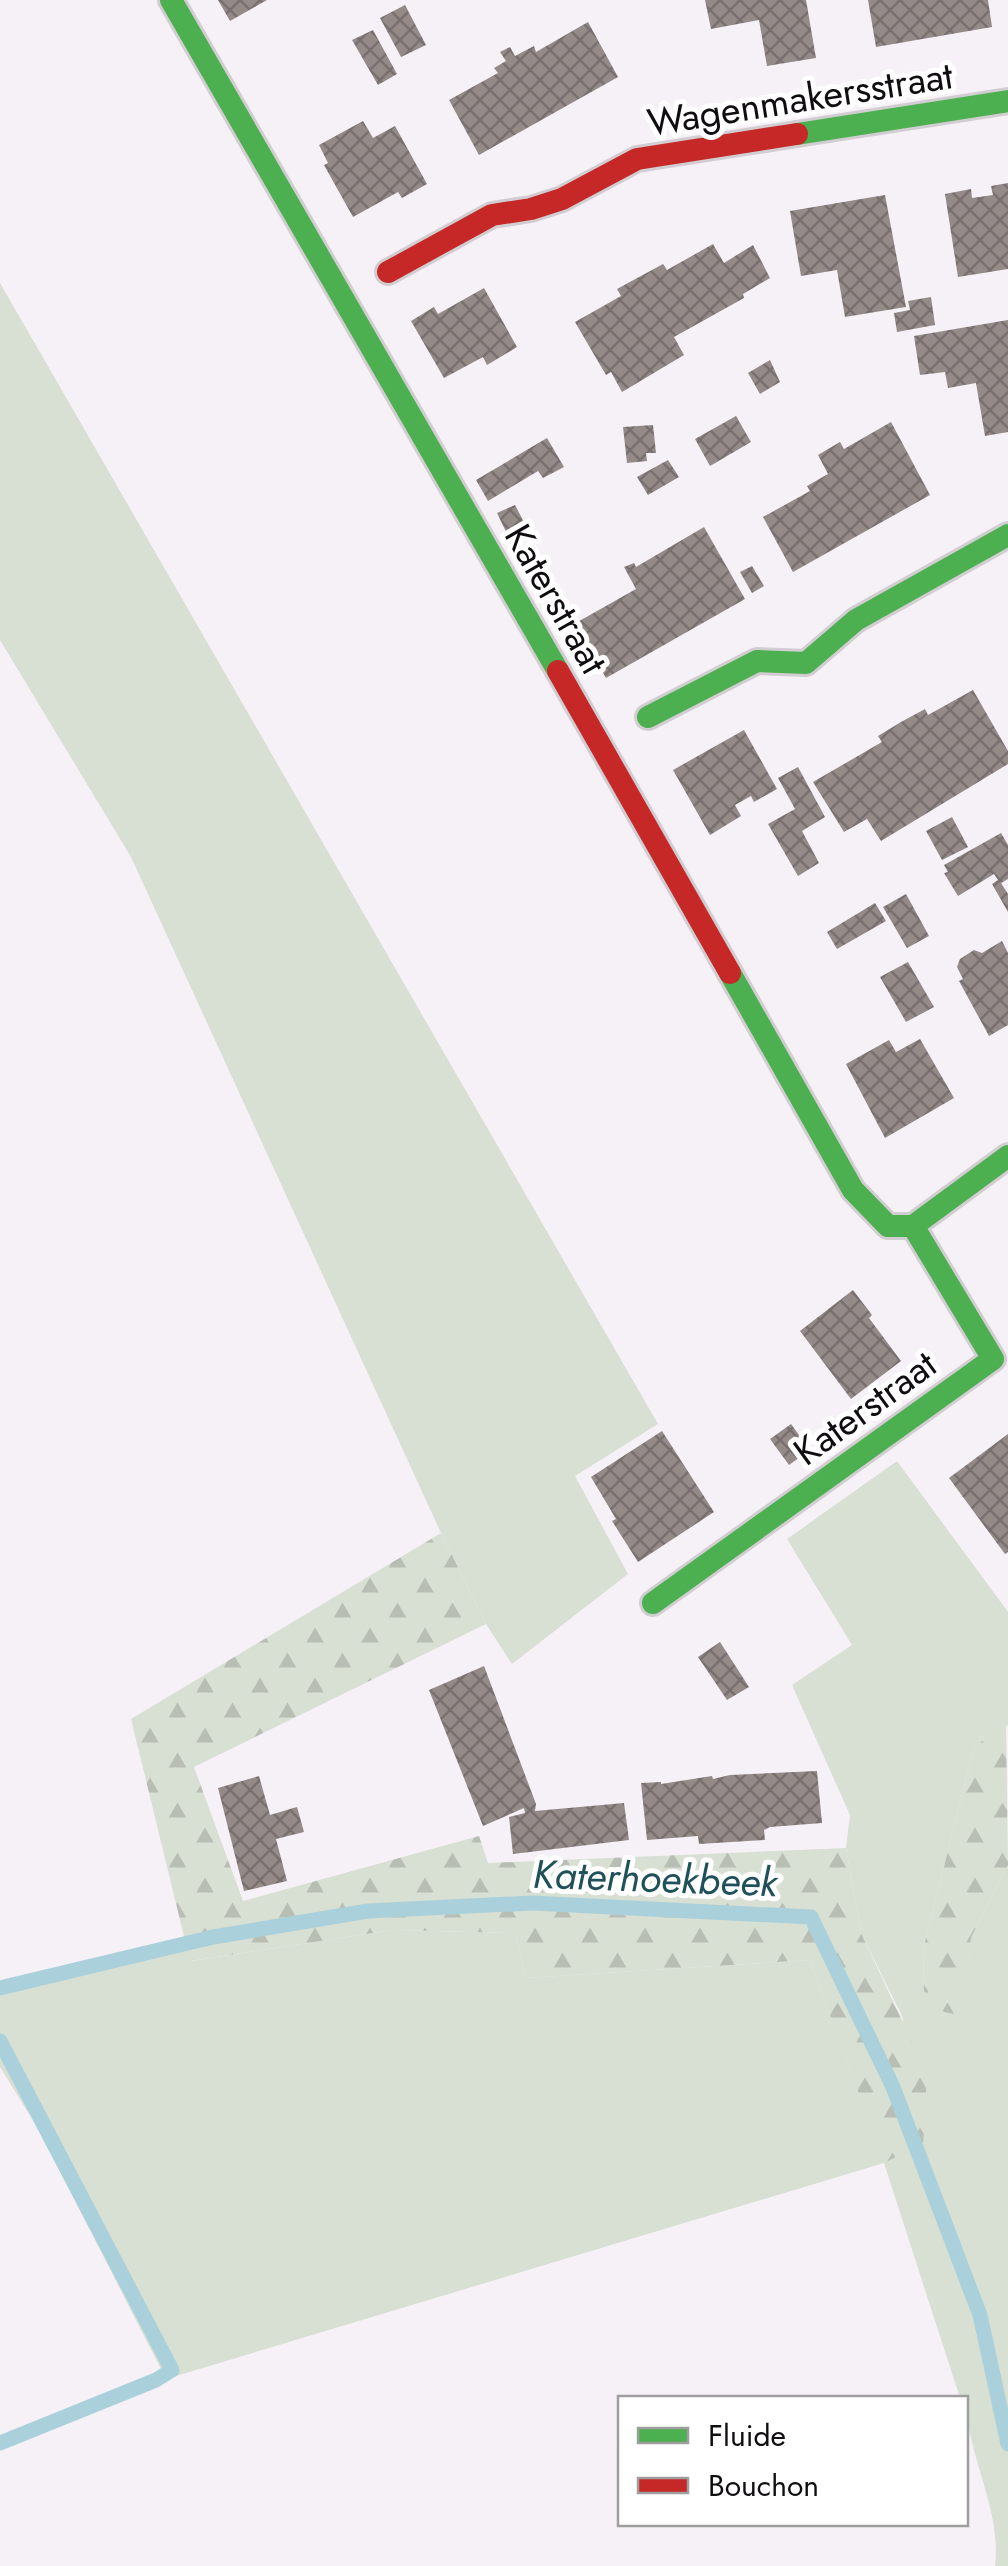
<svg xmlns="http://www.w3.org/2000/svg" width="1008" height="2566" font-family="Jost,sans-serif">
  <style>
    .grass { fill: #d8dfd3 }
    .forest { fill: url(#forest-firs) }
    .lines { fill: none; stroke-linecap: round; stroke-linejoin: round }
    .stream { stroke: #aad1db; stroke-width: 15 }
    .building { fill: url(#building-cross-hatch) }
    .fast-casing { stroke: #d1cdd1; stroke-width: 28 }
    .jam-casing { stroke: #d1cdd1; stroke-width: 28 }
    .fast { stroke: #4caf50; stroke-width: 22 }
    .jam { stroke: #c62828; stroke-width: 22 }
    .labels { text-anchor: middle; stroke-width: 10; stroke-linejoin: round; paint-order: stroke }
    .street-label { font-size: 38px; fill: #100d10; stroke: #fff }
    .water-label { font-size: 40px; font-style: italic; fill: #20515a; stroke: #fff }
  </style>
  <defs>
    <pattern id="forest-firs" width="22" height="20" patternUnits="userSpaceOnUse" patternTransform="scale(2.5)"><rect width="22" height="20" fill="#d8dfd3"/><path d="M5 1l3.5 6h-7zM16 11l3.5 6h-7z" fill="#b8beb4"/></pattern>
    <pattern id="building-cross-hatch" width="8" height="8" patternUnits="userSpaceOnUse" patternTransform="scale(2.5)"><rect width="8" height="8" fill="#948b89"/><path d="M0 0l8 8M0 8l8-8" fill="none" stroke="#77706f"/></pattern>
  </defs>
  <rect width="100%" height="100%" fill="#f6f1f6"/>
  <path class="grass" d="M 0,283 L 658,1424 L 575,1476 L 628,1574 L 512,1664 L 486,1624 L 441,1533 L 131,857 L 0,640 Z
    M 897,1461 L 1008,1612 L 1008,1725 L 974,1747 L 923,1950 L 924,1991 L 964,2016 L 971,1938 L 1008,1865 L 1008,2566 L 995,2566 C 1002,2508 966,2455 966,2398 L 960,2398 L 884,2163 L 166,2379 L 39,2130 L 0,2067 L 0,1984 L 185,1941 L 191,1961 L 393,1930 L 515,1933 L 526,1978 L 810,1960 L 884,2162 L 903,2018 L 861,1933 L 846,1848 L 850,1815 L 792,1685 L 852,1645 L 787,1539 Z"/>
  <path class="forest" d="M 441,1533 L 486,1624 L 194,1767 L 243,1901 L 479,1836 L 488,1863 L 846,1848 L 861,1933 L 923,2065 L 927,2098 L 923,2143 L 884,2163 L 810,1960 L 526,1978 L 515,1933 L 393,1930 L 190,1961 L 131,1719 Z
    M 1006,1724 L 1008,1865 L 971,1938 L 965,2016 L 944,2012 L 924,1991 L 923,1950 L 974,1747 Z"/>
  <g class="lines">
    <path class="stream" d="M 0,1988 L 213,1937 L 368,1911 L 532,1903 L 811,1917 L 893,2087 L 980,2315 L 1008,2444
      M 0,2041 L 172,2370 L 156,2380 L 0,2443"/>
  </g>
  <path class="building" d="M 218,0 L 267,0 L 230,21 Z
    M 705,0 L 806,0 L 816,58 L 767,66 L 759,20 L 711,29 Z
    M 868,0 L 988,0 L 992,27 L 876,47 Z
    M 405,5 L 426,45 L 401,57 L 380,18 Z
    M 588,22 L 618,77 L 479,155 L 449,100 L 498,73 L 494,68 L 506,61 L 500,52 L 510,47 L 515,56 L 534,46 L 536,52 Z
    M 373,30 L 397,74 L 378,85 L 352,40 Z
    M 363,121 L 373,138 L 395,126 L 427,184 L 402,198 L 398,192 L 353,217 L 324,165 L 328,163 L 319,145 Z
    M 1008,183 L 1008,269 L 958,277 L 945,194 L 971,189 L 972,198 L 993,195 L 991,186 Z
    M 885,195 L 906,307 L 845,317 L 837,270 L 801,276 L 790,211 Z
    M 713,244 L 724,263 L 753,245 L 770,278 L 743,294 L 744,298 L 674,337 L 684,355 L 622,392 L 611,372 L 606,375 L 575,322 L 621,296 L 617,289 L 663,264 L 667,270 Z
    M 484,288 L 517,347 L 487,365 L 483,357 L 444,378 L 411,321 L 434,307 L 438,314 Z
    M 931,297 L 935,325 L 897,332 L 894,313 L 910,310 L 908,301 Z
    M 1008,320 L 1008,432 L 985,436 L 976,383 L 948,388 L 945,372 L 920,375 L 914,336 Z
    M 770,360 L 780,382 L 760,394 L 748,373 Z
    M 736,416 L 751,442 L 710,466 L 695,439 Z
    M 891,422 L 930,495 L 793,572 L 763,517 L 810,491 L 807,486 L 828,474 L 818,455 L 840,442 L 844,449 Z
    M 653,425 L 656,453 L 646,453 L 647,461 L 627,463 L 623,427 Z
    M 547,438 L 564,467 L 543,478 L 538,471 L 488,501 L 476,480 Z
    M 668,460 L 679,477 L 648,495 L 637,477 Z
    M 515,505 L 527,528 L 509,538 L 497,513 Z
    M 704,527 L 745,599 L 606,678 L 574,624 L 636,589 L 624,567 L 634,563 L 636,567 Z
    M 752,566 L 764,586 L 752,593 L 740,572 Z
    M 973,690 L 1008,751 L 1008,764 L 881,841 L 867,819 L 844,832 L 813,782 L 882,742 L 878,736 L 901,722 L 925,709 L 928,715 Z
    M 744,730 L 777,789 L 754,802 L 751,796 L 735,805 L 741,816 L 710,835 L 673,770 Z
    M 798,767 L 825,817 L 802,831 L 819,863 L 798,876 L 768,824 L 795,809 L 778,778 Z
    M 952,817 L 968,847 L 942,860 L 926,831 Z
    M 1001,833 L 1008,845 L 1008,879 L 1001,883 L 1008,894 L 1008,912 L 992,884 L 998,880 L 994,874 L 958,896 L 944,873 L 948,872 L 944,865 Z
    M 906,894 L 929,936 L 907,948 L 883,907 Z
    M 875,903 L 886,921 L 837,949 L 827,932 Z
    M 1002,941 L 1008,953 L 1008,1025 L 989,1036 L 959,981 L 963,979 L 957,967 L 960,959 L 974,950 L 982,953 Z
    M 908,962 L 934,1007 L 906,1022 L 880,977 Z
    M 920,1039 L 954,1098 L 885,1138 L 846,1064 L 889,1040 L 896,1052 Z
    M 853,1290 L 872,1315 L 869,1318 L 901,1361 L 851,1399 L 800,1331 Z
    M 791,1424 L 810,1450 L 789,1465 L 770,1439 Z
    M 662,1431 L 714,1512 L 638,1562 L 612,1521 L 616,1519 L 591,1477 Z
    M 1008,1434 L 1008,1552 L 1005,1554 L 949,1478 Z
    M 720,1642 L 749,1687 L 727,1700 L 698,1657 Z
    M 484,1666 L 536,1804 L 535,1811 L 624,1803 L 629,1840 L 513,1854 L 509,1817 L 525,1813 L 524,1808 L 483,1826 L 429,1690 Z
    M 817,1771 L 822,1823 L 770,1827 L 764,1830 L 765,1840 L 699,1844 L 698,1836 L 647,1840 L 641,1783 L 661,1782 L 661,1784 L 712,1776 L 713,1779 L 730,1775 Z
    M 259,1776 L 270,1815 L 297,1807 L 304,1832 L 276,1839 L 287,1881 L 244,1891 L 218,1788 Z"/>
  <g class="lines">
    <g class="fast-casing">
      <path id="fast" d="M 171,0 L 558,671
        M 797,134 L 1008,101
        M 648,717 L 757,661 L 806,663 L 856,620 L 1008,535
        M 730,973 L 853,1190 L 888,1226 L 913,1226 L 1008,1156
        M 653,1603 L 993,1359 L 913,1226"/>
    </g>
    <g class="jam-casing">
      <path id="jam" d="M 388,272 L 492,215 L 531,209 L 562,199 L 637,159 L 797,134
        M 558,671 L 730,973"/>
    </g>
    <use href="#fast" class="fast"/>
    <use href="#jam" class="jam"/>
  </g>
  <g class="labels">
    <g class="street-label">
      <text transform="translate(800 99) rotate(-9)" y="13">Wagenmakersstraat</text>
      <text transform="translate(556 599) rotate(60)" y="13">Katerstraat</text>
      <text transform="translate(865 1408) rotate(-36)" y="13">Katerstraat</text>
    </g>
    <g class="water-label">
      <text transform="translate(655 1878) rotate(2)" y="14">Katerhoekbeek</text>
    </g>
  </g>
  <rect x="618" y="2396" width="350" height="130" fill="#ffffff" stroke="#9f9e9f" stroke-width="2.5"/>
  <rect x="638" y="2428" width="50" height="15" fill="#4caf50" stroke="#9f9e9f" stroke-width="2.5"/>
  <text x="708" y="2446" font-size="30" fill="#100d10">Fluide</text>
  <rect x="638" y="2478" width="50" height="15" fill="#c62828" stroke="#9f9e9f" stroke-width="2.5"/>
  <text x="708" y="2496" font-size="30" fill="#100d10">Bouchon</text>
</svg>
